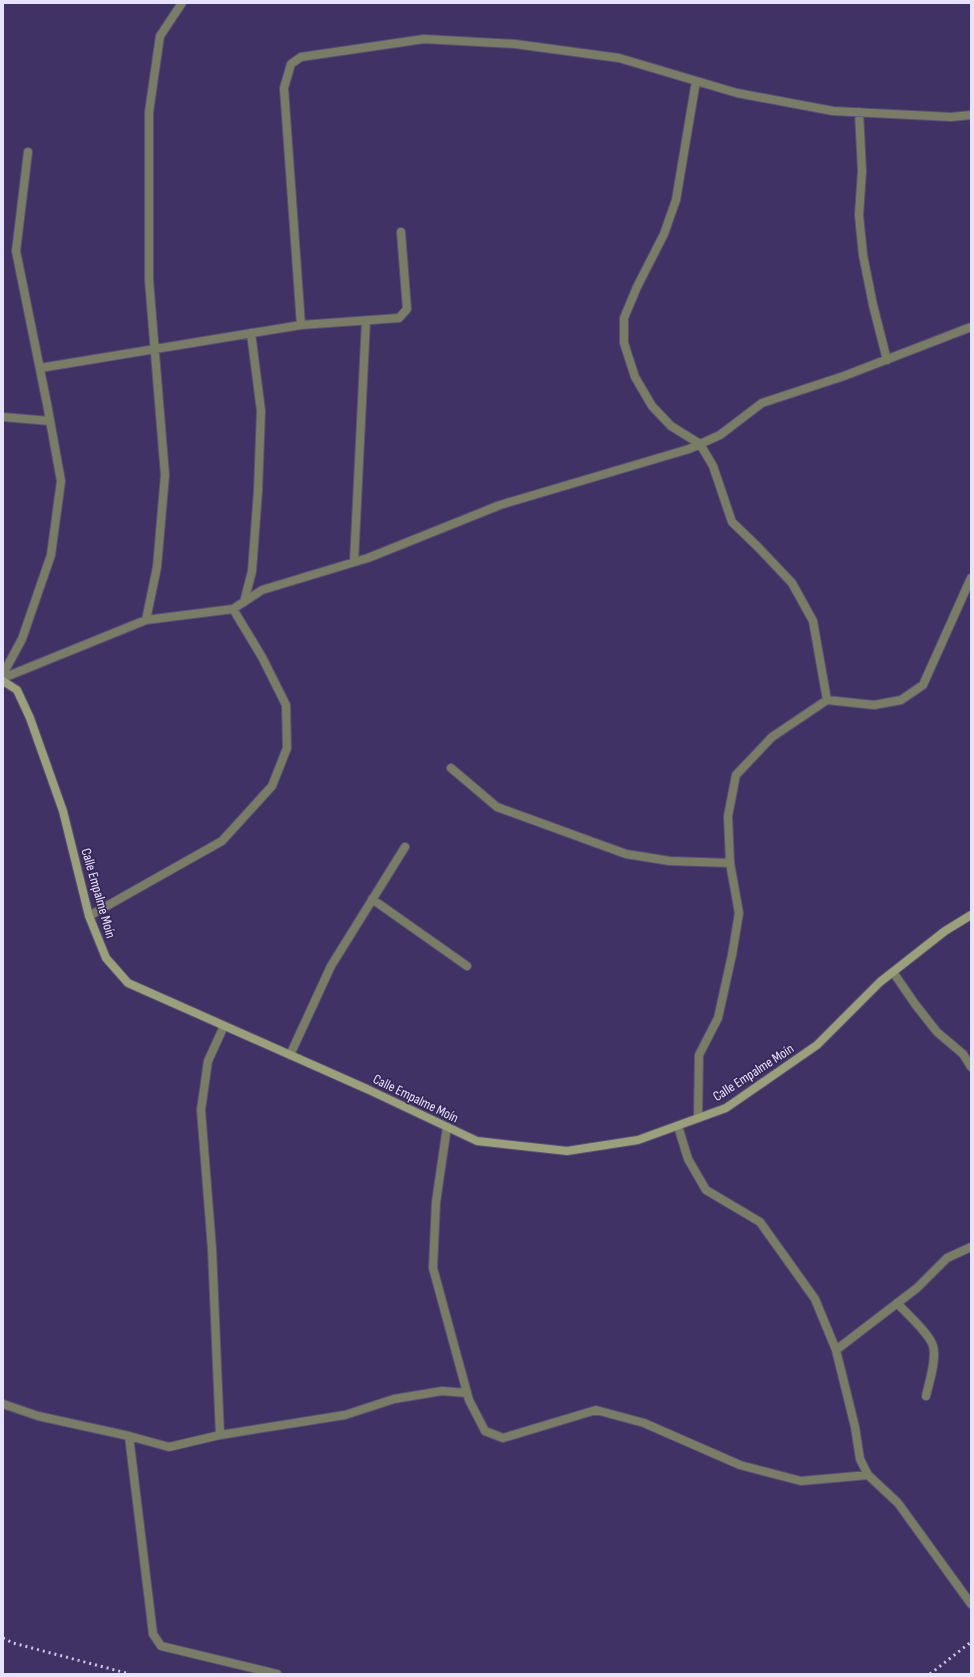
<svg xmlns="http://www.w3.org/2000/svg" width="974" height="1677" font-family="'Sofia Sans Condensed',sans-serif">
  <style>
    .lines { fill: none; stroke-linecap: round; stroke-linejoin: round }
    .lane-casing { stroke: #5b4e7c; stroke-width: 10 }
    .secondary-casing { stroke: #5b4e7c; stroke-width: 10 }
    .lane { stroke: #797d63; stroke-width: 8 }
    .secondary { stroke: #9aa077; stroke-width: 8 }
    .rail { stroke: #cdc7e4; stroke-width: 3; stroke-dasharray: 2 4; stroke-linecap: butt }
    .labels { text-anchor: middle; stroke-width: 3.5; stroke-linejoin: round; paint-order: stroke }
    .street-label { font-size: 14px; fill: #e8e3fc; stroke: #362859 }
  </style>
  <rect width="100%" height="100%" fill="#403264"/>
  <g class="lines">
    <g class="lane-casing">
      <path id="lane" d="M 696,81 L 676,200 L 664,234 L 637,287 L 624,318 L 624,343 L 635,377 L 652,406 L 671,426 L 700,444 L 713,466 L 732,522 L 758,547 L 792,583 L 813,621 L 827,700 L 772,737 L 736,775 L 728,816 L 730,863 L 739,913 L 732,955 L 718,1018 L 699,1055 L 698,1118
        M 859,112 L 862,171 L 859,215 L 863,255 L 873,305 L 887,360
        M 301,325 L 284,88 L 291,64 L 301,57 L 424,39 L 515,44 L 619,58 L 737,93 L 833,111 L 951,117 L 971,115
        M 40,368 L 301,325 L 399,318 L 407,309 L 401,232
        M 3,417 L 50,421
        M 354,562 L 366,321
        M 244,602 L 252,571 L 258,491 L 261,411 L 251,333
        M 146,620 L 157,567 L 165,475 L 149,280 L 149,112 L 160,36 L 182,3
        M 3,674 L 22,639 L 51,555 L 61,481 L 47,404 L 16,251 L 28,152
        M 3,678 L 146,620 L 233,609 L 262,590 L 368,558 L 500,505 L 689,449 L 720,435 L 762,403 L 844,376 L 971,327
        M 827,700 L 874,705 L 901,700 L 923,685 L 971,578
        M 451,768 L 497,807 L 626,854 L 670,861 L 730,863
        M 372,899 L 467,966
        M 89,916 L 222,841 L 272,786 L 287,748 L 286,705 L 262,657 L 233,609
        M 893,972 L 915,1004 L 937,1032 L 963,1054 L 971,1067
        M 224,1026 L 208,1061 L 201,1110 L 212,1249 L 220,1435 L 345,1415 L 394,1399 L 442,1391 L 467,1393
        M 290,1055 L 331,966 L 405,847
        M 678,1126 L 688,1159 L 706,1190 L 760,1222 L 815,1299 L 836,1350 L 855,1427 L 860,1459 L 868,1475 L 898,1503 L 971,1604
        M 447,1127 L 436,1202 L 433,1268 L 469,1400 L 485,1431 L 503,1438 L 596,1410 L 644,1423 L 740,1465 L 801,1481 L 868,1475
        M 897,1303 C 906,1313 930,1334 933,1346 C 937,1359 929,1383 926,1396
        M 836,1350 L 917,1288 L 947,1258 L 971,1247
        M 3,1404 L 38,1416 L 129,1436 L 169,1447 L 220,1435
        M 129,1436 L 153,1634 L 161,1646 L 277,1674"/>
    </g>
    <g class="secondary-casing">
      <path id="secondary" d="M 3,681 L 17,690 L 30,718 L 63,811 L 89,916 L 106,958 L 128,983 L 367,1089 L 477,1141 L 567,1151 L 638,1140 L 726,1108 L 817,1045 L 880,982 L 945,931 L 971,915"/>
    </g>
    <use href="#lane" class="lane"/>
    <use href="#secondary" class="secondary"/>
    <path class="rail" d="M 3,1638 L 13,1643 L 130,1674
      M 930,1674 L 971,1642"/>
  </g>
  <g class="labels">
    <g class="street-label">
      <text transform="translate(99 893) rotate(74)" y="5">Calle Empalme Moín</text>
      <text transform="translate(753 1072) rotate(-33)" y="5">Calle Empalme Moín</text>
      <text transform="translate(416 1098) rotate(26)" y="5">Calle Empalme Moín</text>
    </g>
  </g>
  <rect width="974" height="1677" fill="none" stroke="#e8e3fc" stroke-width="8"/>
</svg>
